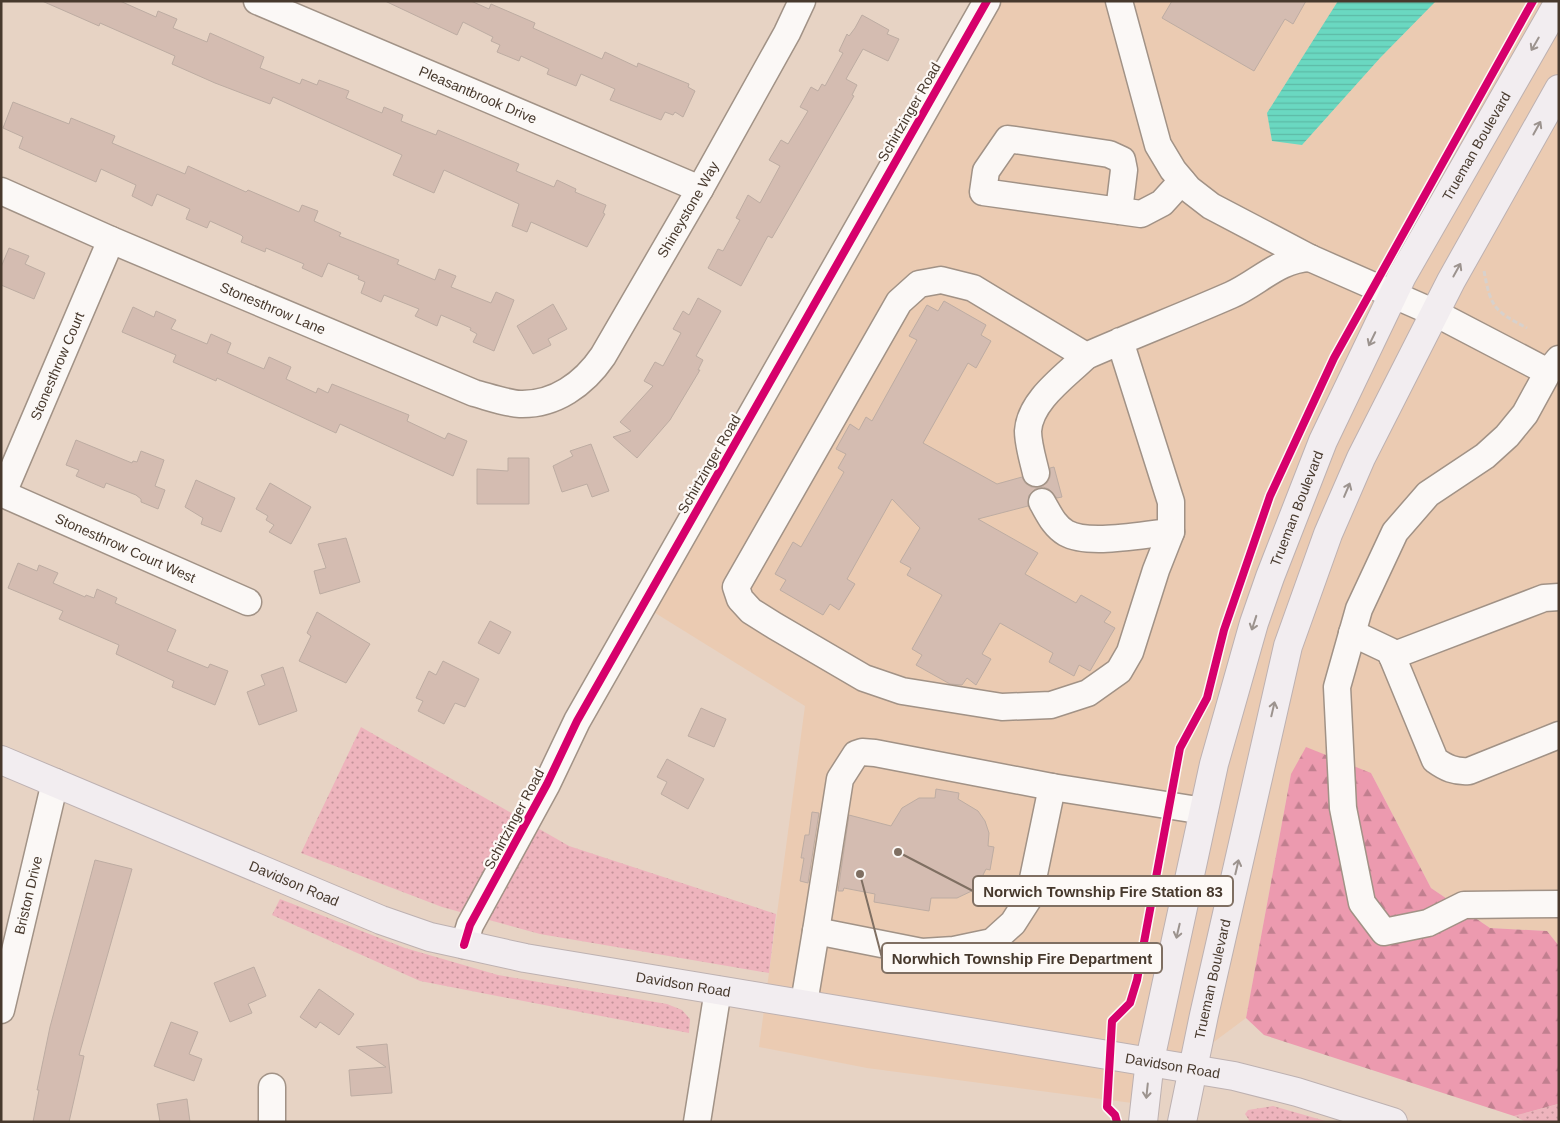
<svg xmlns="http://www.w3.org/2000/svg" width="1560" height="1123" font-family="Arial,sans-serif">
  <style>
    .built { fill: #ebcbb2 }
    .grass { fill: url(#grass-dots) }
    .forest { fill: url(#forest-firs) }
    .water { fill: url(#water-rules) }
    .building { fill: #d4bcb1; stroke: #bdaca2 }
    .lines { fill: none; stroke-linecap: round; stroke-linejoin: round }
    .minor-casing { stroke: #a19286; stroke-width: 29 }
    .major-casing { stroke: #bdb1b1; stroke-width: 30 }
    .path { stroke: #d8d1cc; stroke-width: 3; stroke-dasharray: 5 2.5; stroke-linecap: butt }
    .minor { stroke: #fbf8f6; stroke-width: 26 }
    .major { stroke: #f2edf0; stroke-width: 28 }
    .cycleway-casing { stroke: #fdf9f6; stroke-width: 11 }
    .cycleway { stroke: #d6006c; stroke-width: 8 }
    .oneway { stroke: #9c938e }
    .labels { text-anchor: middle; stroke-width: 4.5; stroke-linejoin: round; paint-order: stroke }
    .street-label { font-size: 14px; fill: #47392d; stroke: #fdf9f6 }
    .leader { fill: none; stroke: #7f6f62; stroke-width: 2 }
    .callout-dot { fill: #7f6f62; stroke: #fdf9f6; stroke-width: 2 }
    .callout { fill: #fdf9f6; stroke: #7f6f62; stroke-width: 2 }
    .callout-label { font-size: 15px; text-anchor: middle; font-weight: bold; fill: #47392d }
  </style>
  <defs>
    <pattern id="grass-dots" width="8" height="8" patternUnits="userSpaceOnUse" patternTransform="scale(1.25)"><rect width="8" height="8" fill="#eeb4bd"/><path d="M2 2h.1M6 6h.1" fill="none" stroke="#c3939a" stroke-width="1.8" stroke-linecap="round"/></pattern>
    <pattern id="forest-firs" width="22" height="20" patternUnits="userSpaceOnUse" patternTransform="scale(1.25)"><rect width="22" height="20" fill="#ec9aaf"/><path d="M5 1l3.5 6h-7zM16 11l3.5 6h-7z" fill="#c17f8f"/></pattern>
    <pattern id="water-rules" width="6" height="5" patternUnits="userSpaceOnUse" patternTransform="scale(1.25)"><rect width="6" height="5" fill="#6ad8c1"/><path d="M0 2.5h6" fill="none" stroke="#5dbaa6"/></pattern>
  </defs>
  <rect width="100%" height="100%" fill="#e7d3c4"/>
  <path class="built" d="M 1000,1 L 1559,1 L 1559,946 L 1547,931 L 1490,928 L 1431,888 L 1371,773 L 1291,774 L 1246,1018 L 1132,1103 L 867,1068 L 759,1047 L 805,706 L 652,611 Z"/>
  <path class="grass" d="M 361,727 L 569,846 L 776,914 L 769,973 L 540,934 L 442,907 L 301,853 Z
    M 280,899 L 405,948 L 498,975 L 667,1004 L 682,1010 L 690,1019 L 689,1033 L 420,981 L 272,915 Z
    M 1559,1104 L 1559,1122 L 1526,1122 L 1514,1116 Z
    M 1273,1106 L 1329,1122 L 1248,1122 L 1249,1120 L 1245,1114 L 1248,1110 Z"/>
  <path class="forest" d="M 1306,747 L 1371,773 L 1431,888 L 1490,928 L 1547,931 L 1559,946 L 1558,1104 L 1514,1116 L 1264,1035 L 1246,1018 L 1291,774 Z"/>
  <path class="water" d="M 1338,1 L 1436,1 L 1380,58 L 1302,145 L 1272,141 L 1267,113 Z"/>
  <path class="building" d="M 42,1 L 120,1 L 156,17 L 158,11 L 177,19 L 173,28 L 207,42 L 210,33 L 264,57 L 260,68 L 300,84 L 302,79 L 317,85 L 319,80 L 349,91 L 346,98 L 382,113 L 384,107 L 403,115 L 401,121 L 436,135 L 438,130 L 519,164 L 516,171 L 554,187 L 557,180 L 576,189 L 575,192 L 606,205 L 603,213 L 605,214 L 587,247 L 531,222 L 527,232 L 512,226 L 519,204 L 444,170 L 434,193 L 393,175 L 402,155 L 273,97 L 270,104 L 215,83 L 172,64 L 175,56 L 100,23 L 99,26 Z
    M 385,1 L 471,1 L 489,9 L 491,4 L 535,23 L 533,28 L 602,59 L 605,52 L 637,67 L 638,63 L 689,84 L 688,87 L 695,91 L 683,117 L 675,112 L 673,115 L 665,112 L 661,120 L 610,100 L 615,89 L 581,74 L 576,86 L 547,74 L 549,69 L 521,56 L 519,61 L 497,52 L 500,45 L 491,41 L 493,37 L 463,22 L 457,35 Z
    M 1172,1 L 1306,1 L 1293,24 L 1285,19 L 1254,71 L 1162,18 Z
    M 862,15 L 889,30 L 887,34 L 899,39 L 888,61 L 863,49 L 846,79 L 857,85 L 852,95 L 854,96 L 772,238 L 768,236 L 741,286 L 708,268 L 718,249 L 723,251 L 740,220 L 736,218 L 748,195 L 760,203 L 780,166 L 769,160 L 781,140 L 788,144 L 808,111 L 800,107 L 811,87 L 818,91 L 822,84 L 825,86 L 843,53 L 839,51 L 847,34 L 849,36 L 855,28 Z
    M 13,102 L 69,124 L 71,118 L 115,136 L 112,143 L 185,174 L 188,166 L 246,192 L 248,190 L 299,212 L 302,205 L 318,211 L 314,221 L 341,233 L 339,236 L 399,260 L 397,264 L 435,280 L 439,269 L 456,276 L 451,287 L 491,303 L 496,292 L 514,300 L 494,351 L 473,342 L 477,334 L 470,330 L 471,328 L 441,315 L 437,326 L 415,316 L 419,309 L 384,295 L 381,302 L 361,293 L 365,282 L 358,279 L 359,276 L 328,263 L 322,277 L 302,268 L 304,264 L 266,248 L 265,252 L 241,242 L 243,237 L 241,235 L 210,221 L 207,228 L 186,219 L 190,209 L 157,194 L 152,206 L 132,196 L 136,185 L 101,169 L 96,182 L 19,148 L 23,137 L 3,128 Z
    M 9,248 L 29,256 L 25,264 L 45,273 L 34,299 L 1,285 L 1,267 Z
    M 698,298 L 721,311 L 696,356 L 703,360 L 698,370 L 700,370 L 670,420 L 637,458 L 613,437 L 631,431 L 620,422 L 653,386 L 644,381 L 655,362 L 663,366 L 681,333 L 673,329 L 683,311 L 689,315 Z
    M 944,301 L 986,325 L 981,335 L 991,341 L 976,368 L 968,363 L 923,443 L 997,484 L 1022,477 L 1025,483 L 1031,487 L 1040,487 L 1047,483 L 1050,477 L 1050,468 L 1054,467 L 1062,497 L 1057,498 L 1049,489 L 1043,487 L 1035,489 L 1029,495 L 1028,506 L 978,519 L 1038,553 L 1025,574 L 1076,603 L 1081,595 L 1111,612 L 1104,622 L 1115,628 L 1090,671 L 1079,665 L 1074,676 L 1049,662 L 1053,653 L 1000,623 L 982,654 L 991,659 L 976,685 L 967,678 L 962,685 L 950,684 L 916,665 L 922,655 L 912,649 L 942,595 L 907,575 L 911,568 L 900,562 L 920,528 L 892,499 L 847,579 L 855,584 L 839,610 L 830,604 L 823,615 L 780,590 L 786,580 L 775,574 L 793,542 L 801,547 L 844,472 L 838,468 L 846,454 L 836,449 L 850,424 L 859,430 L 866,417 L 872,421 L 917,340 L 909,336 L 927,305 L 938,311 Z
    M 553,304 L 567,329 L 548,339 L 551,345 L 533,354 L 517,326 Z
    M 133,307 L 154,317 L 156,311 L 176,320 L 171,329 L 207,344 L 211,334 L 231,343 L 227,353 L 264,369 L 269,357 L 291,367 L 286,379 L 316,393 L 318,388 L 328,393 L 332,384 L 409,415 L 407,421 L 445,439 L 448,433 L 467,441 L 453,476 L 340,424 L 336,433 L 217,378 L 216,381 L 173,362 L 176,355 L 122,332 Z
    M 76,440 L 132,463 L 133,461 L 137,462 L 141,451 L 164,460 L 155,486 L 165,490 L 158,509 L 141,502 L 141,499 L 136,495 L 106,483 L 104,488 L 76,476 L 79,470 L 66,465 Z
    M 591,444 L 609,491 L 592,497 L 587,484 L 562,492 L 553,466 L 573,456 L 570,451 Z
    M 508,458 L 529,458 L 529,504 L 477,504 L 477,469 L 508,471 Z
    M 196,480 L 235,498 L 221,532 L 201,524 L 203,518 L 185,507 Z
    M 270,483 L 311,507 L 291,544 L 269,532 L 274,525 L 266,520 L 268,516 L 256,509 Z
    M 346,538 L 360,582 L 320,594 L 314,571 L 326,568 L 318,544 Z
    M 18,563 L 37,571 L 39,565 L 58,573 L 53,583 L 85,597 L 86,595 L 94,598 L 97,589 L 117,598 L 115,603 L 176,630 L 167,651 L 208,668 L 210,664 L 228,671 L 215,705 L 172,687 L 174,681 L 116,654 L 119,645 L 59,619 L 63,611 L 8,588 Z
    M 317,612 L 370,644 L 346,683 L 299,661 L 311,636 L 307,633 Z
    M 490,621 L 511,632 L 499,654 L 478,643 Z
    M 443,661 L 479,679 L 465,707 L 455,703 L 444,724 L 418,711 L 423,701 L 416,698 L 429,671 L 436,675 Z
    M 283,667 L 297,711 L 259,725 L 247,692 L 265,685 L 261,675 Z
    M 701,708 L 726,719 L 714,747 L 688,736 Z
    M 667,759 L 704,779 L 688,809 L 661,794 L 667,782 L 657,777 Z
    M 936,789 L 959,793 L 958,799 L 978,811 L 985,821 L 989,833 L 988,846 L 994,847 L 990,870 L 986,869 L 976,889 L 957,898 L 931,898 L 929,911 L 874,902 L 875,894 L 844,888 L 843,891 L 838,891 L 849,815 L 891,826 L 902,808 L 919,798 L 935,798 Z
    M 812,812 L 819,813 L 808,883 L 800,881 L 804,858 L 801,858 L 805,835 L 809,835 Z
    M 95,860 L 132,869 L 79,1055 L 84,1056 L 69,1122 L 33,1122 L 39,1090 L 37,1090 L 50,1027 Z
    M 254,967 L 266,996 L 248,1004 L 252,1013 L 230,1022 L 214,983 Z
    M 319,989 L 354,1014 L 339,1035 L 320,1022 L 316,1028 L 300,1017 Z
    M 171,1022 L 198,1032 L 189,1054 L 202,1059 L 194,1081 L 154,1066 Z
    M 387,1044 L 392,1093 L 351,1096 L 349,1070 L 386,1067 L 356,1047 Z
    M 187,1099 L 190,1122 L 160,1122 L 157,1104 Z"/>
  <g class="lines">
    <g class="minor-casing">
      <g id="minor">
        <path id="s1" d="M 257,1 L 700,189"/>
        <path d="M 1119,1 L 1158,145 L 1173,170 L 1189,189 L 1211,206 L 1310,258 L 1435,313 L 1548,372"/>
        <path id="s2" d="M 1,191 L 111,240 L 474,393 C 489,397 505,403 520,404 C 555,405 584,384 603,356 L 700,189 L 787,33 L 802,1"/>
        <path d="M 1119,211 L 1124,170 L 1122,160 L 1109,154 L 1008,139 L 986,171 L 983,192 L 1141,214 L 1162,203 L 1182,181"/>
        <path d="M 1120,341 L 1171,502 L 1171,532 L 1156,570 L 1130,652 L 1119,671 L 1088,693 L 1051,705 L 1002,707 L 902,691 L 864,678 L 775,626 L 751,611 L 740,599 L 736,587 L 899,302 L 919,284 L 941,280 L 973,288 L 1086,356 C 1134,335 1183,316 1231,295 C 1258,283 1279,259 1310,258"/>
        <path d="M 1559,359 L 1548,372 L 1525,414 L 1507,436 L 1485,456 L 1428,494 L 1395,532 L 1359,609 L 1337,687 L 1343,808 L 1362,903 L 1384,932 L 1428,923 L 1464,905 L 1559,904"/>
        <path d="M 1036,473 C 1033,460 1028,444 1028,431 C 1030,400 1066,376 1086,356"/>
        <path id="s3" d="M 1,493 L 248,602"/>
        <path id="s4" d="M 3,493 L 111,240"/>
        <path d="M 1042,502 C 1049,514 1054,526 1066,533 C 1089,546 1144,534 1171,532"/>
        <path d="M 1352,633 L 1390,651 L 1435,760 C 1446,768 1455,772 1469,771 L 1559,735"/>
        <path d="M 1392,656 L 1544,598 L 1559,597"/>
        <path d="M 816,931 L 840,779 L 856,754 L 862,752 L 875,753 L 1052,787"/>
        <path d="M 464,945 L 470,925 L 547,784 L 577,721 L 987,1"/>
        <path d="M 804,1003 L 816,931 L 922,952 L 954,950 L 992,942 L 1013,923 L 1029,898 L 1052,787 L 1204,811"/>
        <path id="s5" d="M 1,1010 L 55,782"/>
        <path d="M 272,1087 L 272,1122"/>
        <path d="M 697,1122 L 718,990"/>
      </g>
    </g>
    <g class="major-casing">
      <g id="major">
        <path id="s6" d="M 1,760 L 381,920 L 430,937 L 525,958 L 1234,1076 L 1297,1092 L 1393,1122"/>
        <path id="s7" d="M 1143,1122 L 1150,1060 L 1214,764 L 1254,623 L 1270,577 L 1323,441 L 1402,276 L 1559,2"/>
        <path id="s8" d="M 1182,1122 L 1204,1015 L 1288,646 L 1328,534 L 1361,458 L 1451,281 L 1559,89"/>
      </g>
    </g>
    <path class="path" d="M 1484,271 C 1491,309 1495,311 1527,328"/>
    <use href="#minor" class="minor"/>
    <use href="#major" class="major"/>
    <g class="cycleway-casing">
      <path id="cycleway" d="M 464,945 L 470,925 L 547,784 L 577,721 L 987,1
        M 1117,1122 L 1115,1115 L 1107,1107 L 1112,1021 L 1130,1003 L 1137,980 L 1180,748 L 1207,698 L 1224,630 L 1270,496 L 1334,358 L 1533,1"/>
    </g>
    <use href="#cycleway" class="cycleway"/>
  </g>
  <defs><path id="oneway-shaft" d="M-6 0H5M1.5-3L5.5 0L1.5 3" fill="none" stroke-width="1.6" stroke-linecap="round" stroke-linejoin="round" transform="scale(1.25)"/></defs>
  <g class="oneway">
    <use href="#oneway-shaft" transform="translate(1535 44) rotate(120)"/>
    <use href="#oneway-shaft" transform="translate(1537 128) rotate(-61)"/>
    <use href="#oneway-shaft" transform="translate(1457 270) rotate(-61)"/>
    <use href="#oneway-shaft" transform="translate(1372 339) rotate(116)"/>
    <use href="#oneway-shaft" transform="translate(1347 490) rotate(-67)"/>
    <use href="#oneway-shaft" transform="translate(1254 623) rotate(108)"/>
    <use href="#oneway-shaft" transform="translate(1273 709) rotate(-77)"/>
    <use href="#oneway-shaft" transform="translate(1237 867) rotate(-77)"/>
    <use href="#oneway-shaft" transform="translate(1178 931) rotate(103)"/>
    <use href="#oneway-shaft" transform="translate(1147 1091) rotate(96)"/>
  </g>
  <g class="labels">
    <g class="street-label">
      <text dy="5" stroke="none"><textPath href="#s1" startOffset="240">Pleasantbrook Drive</textPath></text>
      <text transform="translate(909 112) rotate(-60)" y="5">Schirtzinger Road</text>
      <text dy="5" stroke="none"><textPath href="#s7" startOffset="1039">Trueman Boulevard</textPath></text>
      <text dy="5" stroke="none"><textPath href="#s2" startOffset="831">Shineystone Way</textPath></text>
      <text dy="5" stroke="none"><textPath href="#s2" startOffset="296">Stonesthrow Lane</textPath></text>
      <text dy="5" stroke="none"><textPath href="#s4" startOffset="138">Stonesthrow Court</textPath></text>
      <text transform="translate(709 464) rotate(-60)" y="5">Schirtzinger Road</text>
      <text dy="5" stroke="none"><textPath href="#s7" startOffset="634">Trueman Boulevard</textPath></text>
      <text dy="5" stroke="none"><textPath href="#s3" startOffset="136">Stonesthrow Court West</textPath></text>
      <text transform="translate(514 819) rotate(-62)" y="5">Schirtzinger Road</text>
      <text dy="5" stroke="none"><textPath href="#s6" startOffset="318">Davidson Road</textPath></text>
      <text dy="5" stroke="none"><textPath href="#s5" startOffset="118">Briston Drive</textPath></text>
      <text dy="5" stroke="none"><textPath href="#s8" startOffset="146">Trueman Boulevard</textPath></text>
      <text dy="5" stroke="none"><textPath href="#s6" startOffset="722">Davidson Road</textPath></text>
      <text dy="5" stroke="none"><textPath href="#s6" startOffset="1218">Davidson Road</textPath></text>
    </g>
  </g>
  <path class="leader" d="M898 852L973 891M860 874L882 958"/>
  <g class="callout-dot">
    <circle cx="898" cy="852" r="5"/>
    <circle cx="860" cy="874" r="5"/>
  </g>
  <g class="callout">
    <rect x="973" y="876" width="260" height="30" rx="5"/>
    <rect x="882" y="943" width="280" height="30" rx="5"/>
  </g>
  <g class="callout-label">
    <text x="1103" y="897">Norwich Township Fire Station 83</text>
    <text x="1022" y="964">Norwhich Township Fire Department</text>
  </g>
  <rect width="1560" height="1123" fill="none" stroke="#47392d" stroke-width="5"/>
</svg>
